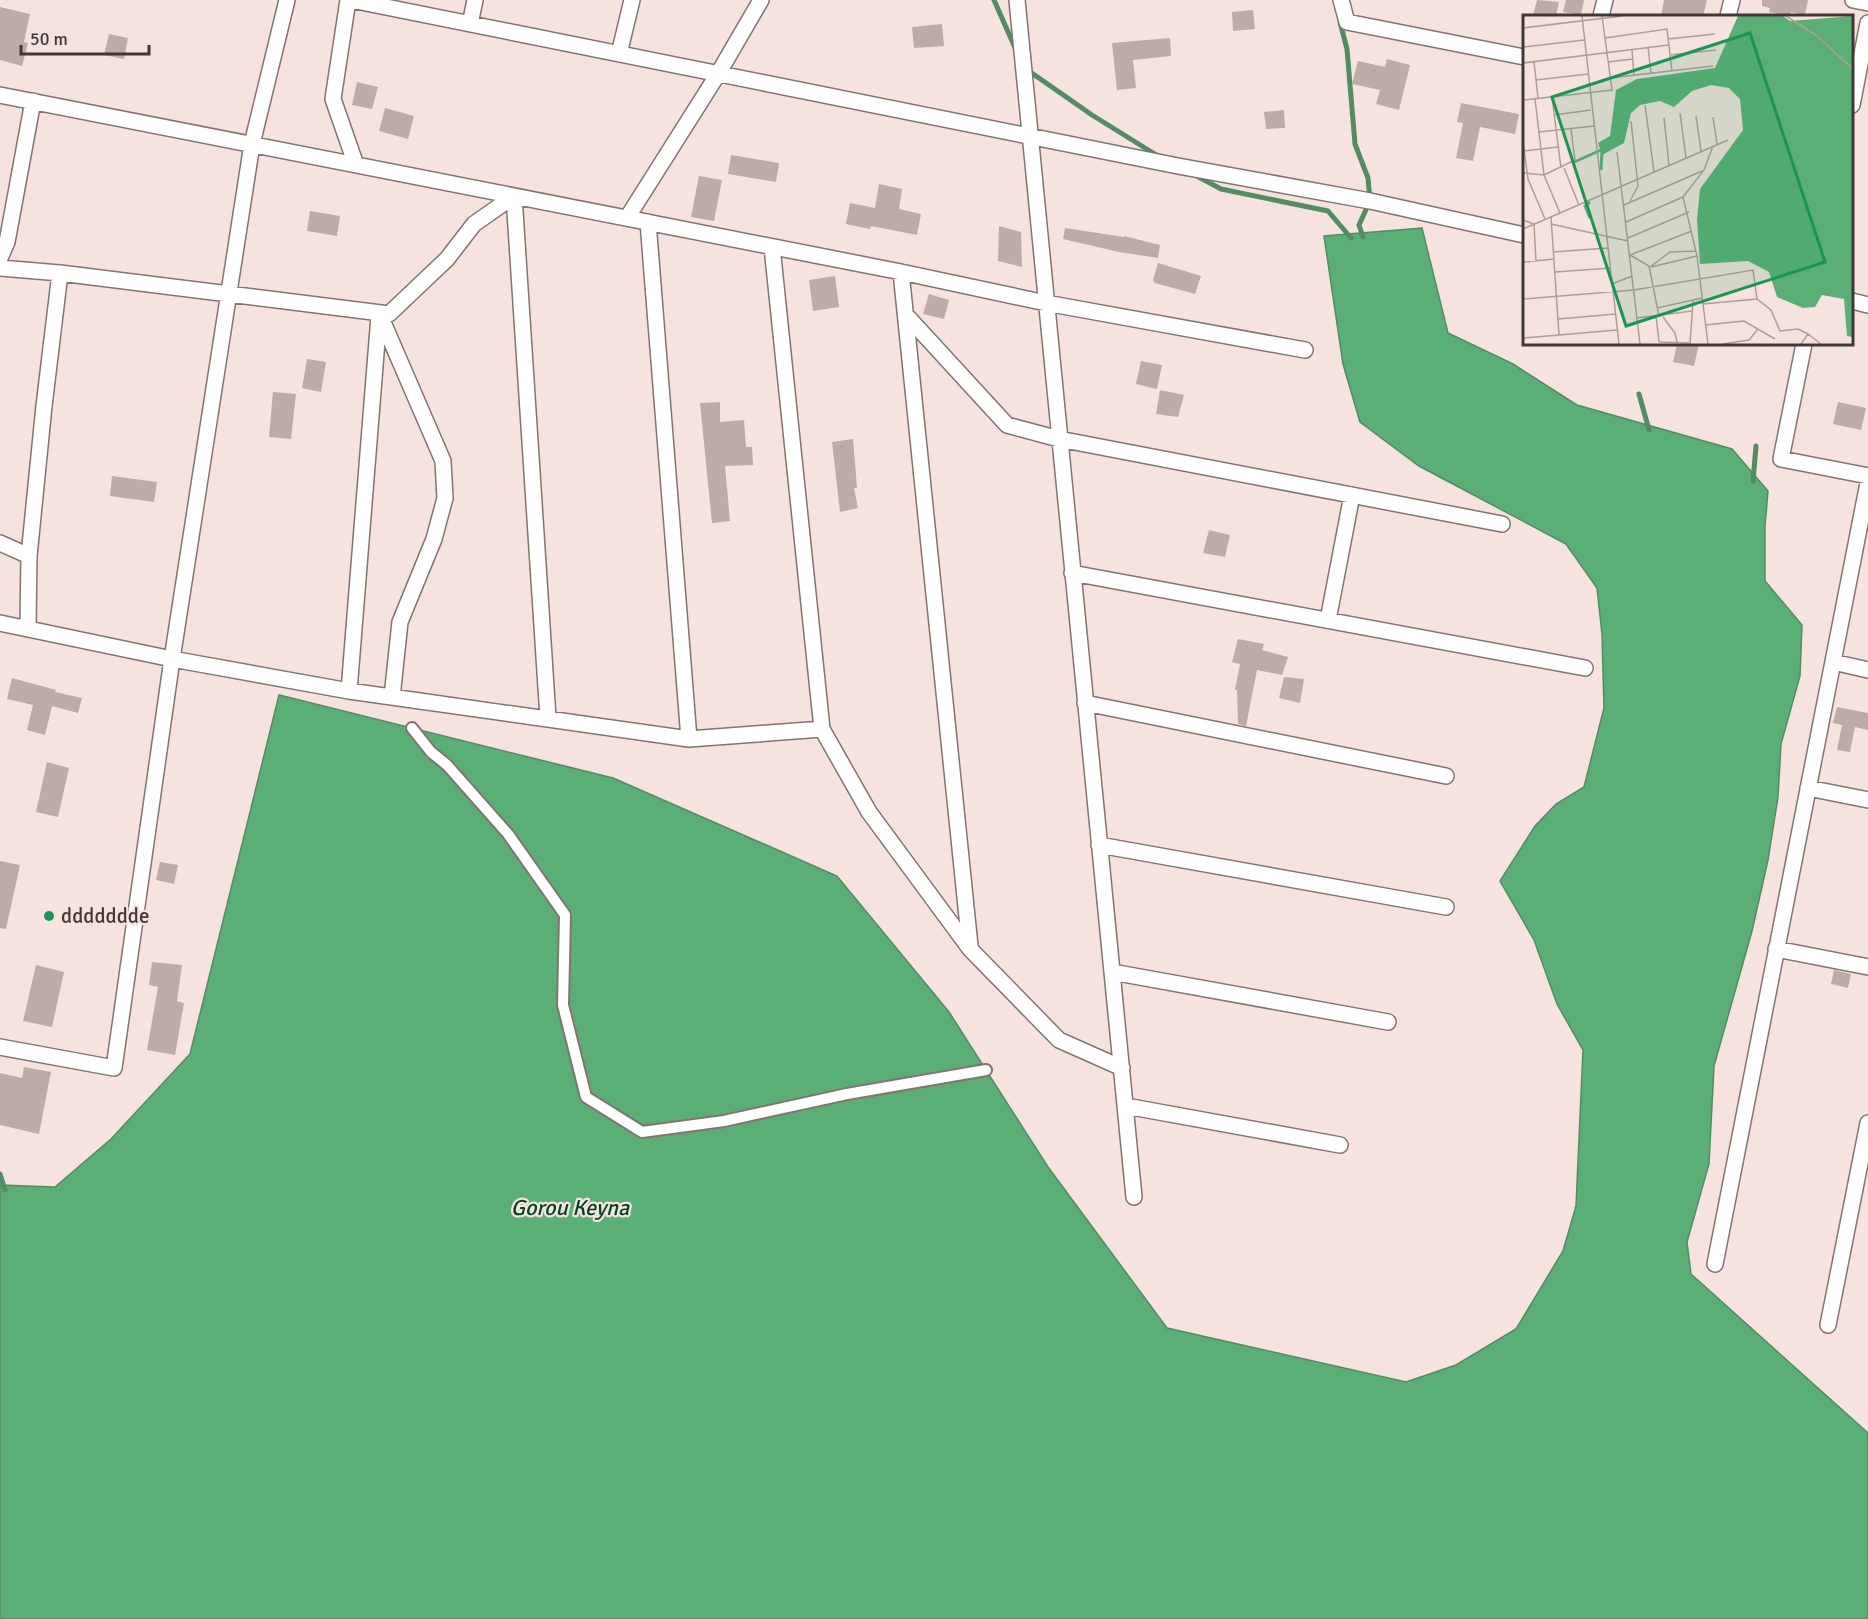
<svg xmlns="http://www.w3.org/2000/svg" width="1868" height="1619" font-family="Signika,sans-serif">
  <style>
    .water { fill: #5bae76; stroke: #538b63; stroke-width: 1.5 }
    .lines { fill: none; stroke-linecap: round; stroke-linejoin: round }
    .stream { stroke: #538b63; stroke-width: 5 }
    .building { fill: #beaba8 }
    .pedestrian-casing { stroke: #847370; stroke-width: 14 }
    .minor-casing { stroke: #847370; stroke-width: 18 }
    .pedestrian { stroke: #fff; stroke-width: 10 }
    .minor { stroke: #fff; stroke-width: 15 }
    .poi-dot { fill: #1b9551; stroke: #f6e2df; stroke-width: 2 }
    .labels { text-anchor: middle; stroke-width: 4.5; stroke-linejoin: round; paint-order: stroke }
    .poi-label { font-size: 21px; fill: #403837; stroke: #f6e2df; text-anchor: start }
    .water-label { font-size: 22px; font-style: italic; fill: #014521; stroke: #f6e2df }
    .inset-river { fill: none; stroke: #5bae76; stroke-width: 3 }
    .inset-road { fill: none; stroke: #ad9e9c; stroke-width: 1.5 }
    .view { fill: #1b9551; fill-opacity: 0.15; stroke: #1b9551; stroke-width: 3 }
    .inset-edge { fill: none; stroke: #403837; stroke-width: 3 }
  </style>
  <rect width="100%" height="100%" fill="#f6e2df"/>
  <path class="water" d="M 1422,228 L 1448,333 L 1513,364 L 1577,405 L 1732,449 L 1768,491 L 1765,526 L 1765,581 L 1802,625 L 1800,676 L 1781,744 L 1778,797 L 1768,860 L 1752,931 L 1714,1066 L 1709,1164 L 1687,1242 L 1691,1274 L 1868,1433 L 1868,1619 L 0,1619 L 0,1185 L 55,1187 L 111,1139 L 190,1054 L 279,695 L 613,778 L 837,876 L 949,1012 L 1048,1167 L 1167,1328 L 1406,1382 L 1456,1365 L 1516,1329 L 1563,1251 L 1576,1206 L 1583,1050 L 1557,1004 L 1534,940 L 1500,881 L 1535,826 L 1556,804 L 1584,787 L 1604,708 L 1602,634 L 1597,588 L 1566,544 L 1419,466 L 1360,422 L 1343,364 L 1324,236 Z"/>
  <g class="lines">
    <path class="stream" d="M 994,0 L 1016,50
      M 1340,22 L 1347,49 L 1355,144 L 1368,178 L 1370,201 L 1359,225 L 1363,237
      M 1026,69 L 1092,115 L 1158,156
      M 1193,174 L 1221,189 L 1328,211 L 1351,238
      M 1639,394 L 1649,430
      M 1753,481 L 1756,446
      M 0,1174 L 5,1190"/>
  </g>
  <path class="building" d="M 1537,0 L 1559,2 L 1556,16 L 1533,16 Z
    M 1566,0 L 1584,0 L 1581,15 L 1563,12 Z
    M 1664,0 L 1707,0 L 1703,16 L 1661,16 Z
    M 1762,0 L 1808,0 L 1805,15 L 1791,12 L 1790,16 L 1769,12 L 1770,8 L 1762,6 Z
    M 0,7 L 30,14 L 24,42 L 28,43 L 22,66 L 0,60 Z
    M 1253,10 L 1255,29 L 1233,31 L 1232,12 Z
    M 942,24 L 944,46 L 914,48 L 912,27 Z
    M 109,34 L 128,38 L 124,59 L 104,55 Z
    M 1170,38 L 1171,56 L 1133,60 L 1136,88 L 1117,90 L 1112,43 Z
    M 1387,59 L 1410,65 L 1399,110 L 1376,104 L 1380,90 L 1352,84 L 1358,61 L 1385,67 Z
    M 357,82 L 378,87 L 372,109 L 352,105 Z
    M 1461,103 L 1519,114 L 1515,134 L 1480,127 L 1473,161 L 1456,158 L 1463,123 L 1457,122 Z
    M 385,108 L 414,116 L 408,139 L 379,131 Z
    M 1284,110 L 1285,128 L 1266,129 L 1264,112 Z
    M 731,155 L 779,163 L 776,182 L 728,174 Z
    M 699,176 L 722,180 L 714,221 L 691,217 Z
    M 879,184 L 902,189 L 899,209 L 921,214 L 917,235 L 871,226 L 870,229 L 846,224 L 850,203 L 875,208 Z
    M 310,211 L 340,216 L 337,236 L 307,231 Z
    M 999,226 L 1021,232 L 1022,267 L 998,261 Z
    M 1065,228 L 1124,237 L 1124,236 L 1160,245 L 1158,258 L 1119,252 L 1063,239 Z
    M 1158,263 L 1201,276 L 1195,294 L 1155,283 L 1153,280 Z
    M 835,276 L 839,307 L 813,311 L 809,280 Z
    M 929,294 L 949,300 L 944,319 L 923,314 Z
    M 1677,344 L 1699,344 L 1694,366 L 1673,362 Z
    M 307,359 L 326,362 L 321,392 L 302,388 Z
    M 1141,361 L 1162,365 L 1157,389 L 1136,384 Z
    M 1160,390 L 1184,395 L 1178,417 L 1156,414 Z
    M 273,392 L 296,394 L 291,439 L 269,437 Z
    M 720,402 L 720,422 L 744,420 L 746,447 L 752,447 L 753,465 L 725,466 L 730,521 L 712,523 L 700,403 Z
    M 1838,402 L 1866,408 L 1861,430 L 1833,424 Z
    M 853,439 L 857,488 L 854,488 L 858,508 L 840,512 L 832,442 Z
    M 112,476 L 157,482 L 154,502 L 110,496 Z
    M 1209,530 L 1230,535 L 1225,557 L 1203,553 Z
    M 1238,639 L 1264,644 L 1262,650 L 1288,657 L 1282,675 L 1257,670 L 1246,726 L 1238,724 L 1237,690 L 1235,690 L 1240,664 L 1232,662 Z
    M 1284,677 L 1304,679 L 1300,703 L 1279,698 Z
    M 12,678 L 56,690 L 55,692 L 82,698 L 78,713 L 52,706 L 45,735 L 27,730 L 33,705 L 7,699 Z
    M 1837,707 L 1868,713 L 1868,730 L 1855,727 L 1850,752 L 1837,750 L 1842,725 L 1833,723 Z
    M 47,762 L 69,768 L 58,817 L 36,812 Z
    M 0,861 L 20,865 L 6,929 L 0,928 Z
    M 160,862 L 178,865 L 174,884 L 156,880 Z
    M 152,962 L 182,965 L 177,1001 L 184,1003 L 175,1055 L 147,1050 L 158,987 L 149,985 Z
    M 36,965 L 64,972 L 52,1027 L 23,1021 Z
    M 1834,970 L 1851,974 L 1848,988 L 1831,984 Z
    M 24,1067 L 51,1072 L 39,1134 L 0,1125 L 0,1073 L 22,1078 Z"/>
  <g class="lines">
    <g class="pedestrian-casing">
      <path id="pedestrian" d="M 412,728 L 431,752 L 447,765 L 508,834 L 565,915 L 563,1005 L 586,1097 L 642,1132 L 724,1121 L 847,1094 L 986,1070"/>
    </g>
    <g class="minor-casing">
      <path id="minor" d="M 348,0 L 333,99 L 356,165
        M 351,0 L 1178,166 L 1370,201 L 1524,235
        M 1017,0 L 1134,1197
        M 1341,0 L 1347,22 L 1524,57
        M 1853,0 L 1868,3
        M 1601,16 L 1605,0
        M 1728,16 L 1732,0
        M 470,24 L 475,0
        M 619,54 L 632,0
        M 0,95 L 901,272 L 1046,303 L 1305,350
        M 1852,105 L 1868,23
        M 514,196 L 548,718
        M 627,218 L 718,74 L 761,0
        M 648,222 L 689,739
        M 772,247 L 822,729
        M 0,258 L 7,242 L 33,101
        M 0,268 L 60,273 L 389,314 L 447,259 L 474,224 L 514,196
        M 901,272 L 970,946
        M 1852,301 L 1868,305
        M 379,313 L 443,461 L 445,498 L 434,539 L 400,622 L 392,697
        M 906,315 L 1007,425 L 1059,439 L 1502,524
        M 1804,344 L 1781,459 L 1868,476
        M 0,543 L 29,556
        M 1072,573 L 1585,668
        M 1328,620 L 1352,495
        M 0,623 L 172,659 L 349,691 L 689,739 L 822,729 L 869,812 L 970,949 L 1059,1040 L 1122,1068
        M 28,627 L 29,556 L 44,406 L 60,273
        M 1833,662 L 1868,670
        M 349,691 L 379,316
        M 1085,703 L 1446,776
        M 1808,788 L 1868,800
        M 1099,845 L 1446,907
        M 1776,949 L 1868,967
        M 1112,972 L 1388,1022
        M 0,1047 L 114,1068 L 172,659 L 252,144 L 287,0
        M 1126,1106 L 1340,1145
        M 1715,1264 L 1868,483
        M 1828,1325 L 1868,1123"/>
    </g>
    <use href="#pedestrian" class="pedestrian"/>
    <use href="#minor" class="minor"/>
  </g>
  <circle class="poi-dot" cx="49" cy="916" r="6"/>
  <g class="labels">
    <g class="poi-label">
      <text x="61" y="923">ddddddde</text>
    </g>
    <g class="water-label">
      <text x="570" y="1215">Gorou Keyna</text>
    </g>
  </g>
  <g transform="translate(1523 15)">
    <rect width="330" height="330" fill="#f6e2df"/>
    <path d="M 215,1 L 260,1 L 267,6 L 330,1 L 330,322 L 324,321 L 321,284 L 299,280 L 292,292 L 280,293 L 254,282 L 246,257 L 225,246 L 177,249 L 174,205 L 177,174 L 220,115 L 217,84 L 206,73 L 188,70 L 169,76 L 151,92 L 137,86 L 117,90 L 108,98 L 101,128 L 79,140 L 75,128 L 87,121 L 93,75 L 114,64 L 192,53 Z" fill="#5bae76"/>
    <path class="inset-river" d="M 49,148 L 78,135M 78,155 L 79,136M 67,187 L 62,191 L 67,203"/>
    <path class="inset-road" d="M 59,1 L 96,329M 263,1 L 293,20 L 330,54M 0,13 L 99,1M 82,23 L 144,14 L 149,56M 145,24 L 192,19M 0,32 L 61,25M 125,32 L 128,58M 109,35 L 111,60M 147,40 L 193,35M 11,47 L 15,83M 85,47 L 110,44M 0,48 L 146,30M 87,63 L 190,51M 13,65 L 65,59M 29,82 L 38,153M 12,84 L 21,160 L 37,198M 0,85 L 89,75 L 79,1M 122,90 L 131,157M 157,98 L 163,143M 31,100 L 68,95M 173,101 L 178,136M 190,102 L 194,129M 141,103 L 146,150M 16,117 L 71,111M 0,127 L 5,164 L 22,204M 1,136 L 35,132M 94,137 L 117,329M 41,153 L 56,190M 0,158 L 21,160 L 52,145 L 48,114M 107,186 L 115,171 L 108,106M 101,190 L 179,156M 28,202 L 36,320M 0,205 L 11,209 L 13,246M 103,207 L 160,182M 28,209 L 105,226M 0,214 L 205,125M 105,223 L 166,197M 30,237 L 85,233M 107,240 L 126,251 L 136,301M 107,240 L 169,216M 0,247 L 31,244M 127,252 L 147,237 L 173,236M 128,252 L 174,241M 32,257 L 88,253M 89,269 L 109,261M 0,284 L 111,275 L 230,255 L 234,284 L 248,295 L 257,316M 180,289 L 234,284M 134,293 L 179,283M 133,301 L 136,327M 140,302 L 152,318 L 154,327M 114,303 L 169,296M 35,304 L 93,299M 182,310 L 221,306 L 252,324M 257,316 L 275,314 L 285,319M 0,323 L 94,315M 136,327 L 167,328M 167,329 L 170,286M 185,329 L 174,241 L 160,182 L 181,155 L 190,131M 200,329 L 226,325 L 235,314M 278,329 L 285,319 L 298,329"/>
    <path class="view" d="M 227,18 L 302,247 L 103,311 L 29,82 Z"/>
    <rect width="330" height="330" class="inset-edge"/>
  </g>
  <path d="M21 45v9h128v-9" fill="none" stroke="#403837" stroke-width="3"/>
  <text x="30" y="45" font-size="18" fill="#403837" stroke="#f6e2df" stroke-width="4.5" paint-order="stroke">50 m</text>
</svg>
